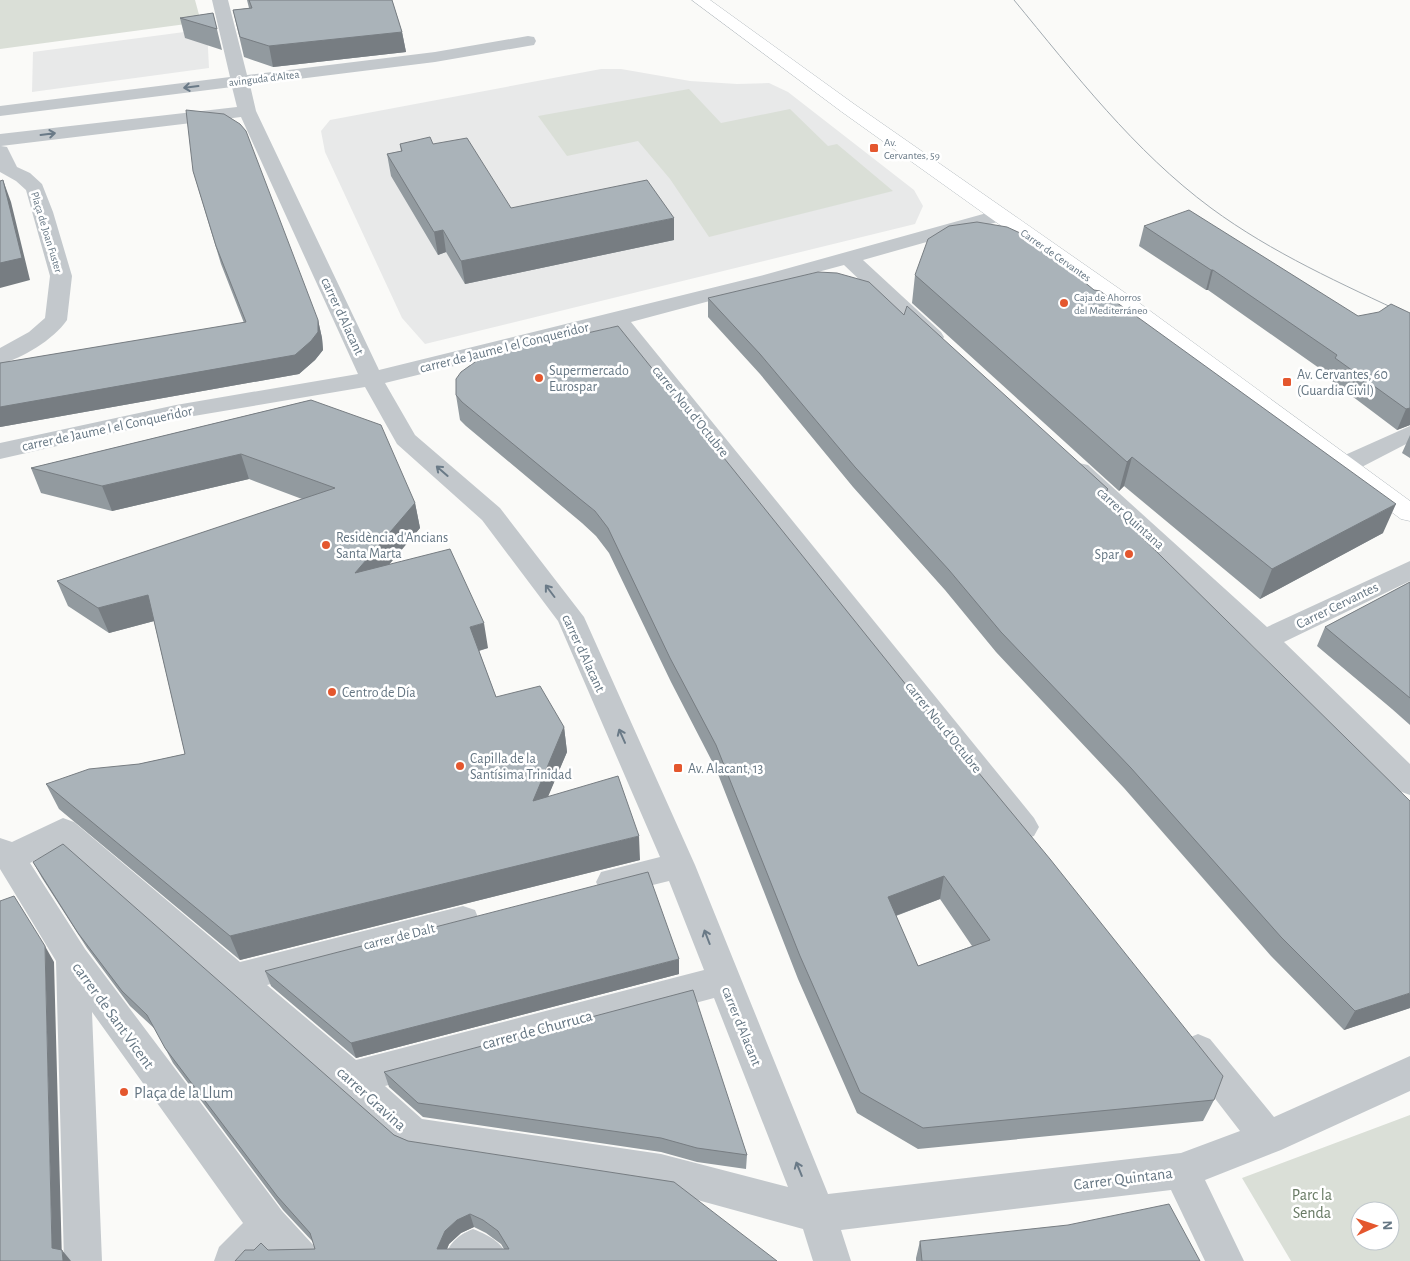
<svg xmlns="http://www.w3.org/2000/svg" width="1410" height="1261" font-family="'Alegreya Sans',sans-serif">
  <style>
    .built { fill: #e8e9e9 }
    .green { fill: #dadfd7; fill-rule: evenodd }
    .lines { fill: none; stroke-linecap: round; stroke-linejoin: round }
    .secondary-casing { stroke: #b3babf; stroke-width: 1 }
    .street { fill: #c3c8cc; fill-rule: evenodd }
    .secondary { fill: #fff; fill-rule: evenodd }
    .tram { stroke: #a2aab0; stroke-width: 1 }
    .wall { fill: #929a9f; fill-rule: evenodd }
    .shaded-wall { fill: #777d82 }
    .building { fill: #aab3b9; stroke: #777d82; fill-rule: evenodd }
    .oneway { stroke: #6a7a87 }
    .poi-dot { fill: #e4572e; stroke: #fff; stroke-width: 2 }
    .labels { text-anchor: middle; stroke-width: 5; stroke-linejoin: round; paint-order: stroke }
    .far-street-label { font-size: 11px; fill: #657683; stroke: #fff }
    .far-poi-label { font-size: 11px; fill: #657683; stroke: #fff; text-anchor: start }
    .street-label { font-size: 14px; fill: #657683; stroke: #fff }
    .poi-label { font-size: 14px; fill: #657683; stroke: #fff; text-anchor: start }
    .near-street-label { font-size: 16px; fill: #657683; stroke: #fff }
    .near-poi-label { font-size: 16px; fill: #657683; stroke: #fff; text-anchor: start }
    .near-park-label { font-size: 16px; fill: #687a64; stroke: #fff }
  </style>
  <rect width="100%" height="100%" fill="#fafaf8"/>
  <path class="built" d="M 207,29 L 209,68 L 32,92 L 33,52 Z
    M 601,69 L 621,69 L 690,81 L 737,84 L 769,83 L 788,92 L 914,190 L 923,206 L 915,224 L 425,344 L 402,318 L 325,152 L 321,131 L 330,120 Z"/>
  <path class="green" d="M 0,0 L 195,0 L 201,22 L 0,49 Z
    M 689,89 L 721,123 L 790,109 L 828,146 L 837,144 L 893,191 L 709,237 L 670,179 L 638,141 L 567,156 L 538,116 Z
    M 1410,1115 L 1410,1261 L 1291,1261 L 1242,1178 ZM 1360,1211 L 1390,1211 L 1390,1241 L 1360,1241 Z"/>
  <g class="lines">
    <g class="secondary-casing">
      <path id="secondary" d="M 692,0 L 710,0 L 854,104 L 1131,297 L 1410,501 L 1410,521 L 1401,519 L 1115,307 L 842,112 Z"/>
    </g>
    <path class="street" d="M 212,0 L 228,0 L 247,75 L 435,52 L 528,36 L 534,37 L 536,41 L 534,45 L 528,46 L 435,62 L 250,85 L 256,111 L 379,370 L 760,276 L 994,211 L 1001,209 L 1008,211 L 1011,215 L 1008,219 L 863,260 L 941,332 L 944,337 L 941,342 L 933,344 L 925,342 L 844,265 L 631,322 L 1034,818 L 1039,827 L 1034,836 L 1023,840 L 1012,836 L 612,327 L 385,383 L 415,435 L 500,508 L 584,617 L 695,865 L 828,1194 L 1181,1153 L 1240,1131 L 1186,1061 L 1180,1050 L 1186,1039 L 1198,1034 L 1210,1039 L 1274,1117 L 1410,1056 L 1410,1091 L 1281,1150 L 1205,1180 L 1244,1261 L 1205,1261 L 1171,1190 L 841,1230 L 851,1261 L 813,1261 L 803,1229 L 661,1190 L 413,1153 L 400,1147 L 338,1090 L 60,847 L 30,863 L 85,949 L 282,1211 L 315,1247 L 320,1261 L 275,1261 L 268,1253 L 260,1261 L 214,1261 L 219,1247 L 243,1223 L 92,1012 L 102,1261 L 64,1261 L 56,961 L 0,869 L 0,838 L 12,842 L 63,818 L 74,822 L 240,962 L 463,906 L 475,910 L 479,920 L 475,930 L 267,985 L 356,1060 L 704,970 L 669,881 L 612,895 L 601,892 L 596,882 L 601,872 L 660,857 L 558,621 L 482,520 L 397,444 L 365,387 L 176,419 L 0,459 L 0,443 L 176,405 L 358,374 L 241,117 L 1,146 L 7,147 L 17,167 L 30,173 L 42,184 L 53,212 L 72,276 L 67,320 C 53,340 23,358 0,364 L 0,348 L 29,332 L 45,318 L 50,276 L 26,190 L 16,181 L 0,172 L 0,134 L 237,107 L 232,87 L 0,116 L 0,106 L 230,77 ZM 714,998 L 788,1187 L 661,1154 L 422,1119 L 385,1086 Z
      M 1410,426 L 1410,442 L 1354,471 L 1345,473 L 1336,471 L 1333,465 L 1336,459 Z
      M 1079,463 L 1088,465 L 1267,627 L 1410,561 L 1410,581 L 1284,642 L 1410,764 L 1410,795 L 1399,791 L 1254,647 L 1070,477 L 1067,471 L 1070,465 Z
      M 473,1229 C 491,1236 503,1243 510,1261 L 443,1261 C 449,1244 456,1236 473,1229 Z"/>
    <use href="#secondary" class="secondary"/>
    <path class="tram" d="M 1014,0 C 1075,74 1134,151 1211,208 C 1272,253 1342,284 1410,316"/>
  </g>
  <path class="wall" d="M 247,0 L 392,0 L 402,32 L 406,52 L 273,67 L 244,57 L 233,10 L 249,8 Z
    M 213,13 L 222,50 L 185,38 L 180,18 Z
    M 400,144 L 433,144 L 511,208 L 674,240 L 465,284 L 446,252 L 438,255 L 391,176 L 387,154 L 401,151 Z
    M 193,171 L 318,320 L 322,338 L 323,350 L 315,360 L 299,374 L 0,427 L 0,363 L 244,323 L 221,264 Z
    M 1144,226 L 1358,316 L 1410,313 L 1410,425 L 1397,430 L 1328,378 L 1329,375 L 1208,290 L 1206,290 L 1139,246 Z
    M 915,275 L 1094,290 L 1383,533 L 1260,599 L 1124,486 L 1119,491 L 912,303 Z
    M 708,298 L 1105,500 L 1410,1008 L 1344,1030 L 1271,956 L 1124,788 L 996,652 L 945,590 L 853,487 L 760,374 L 708,317 Z
    M 456,379 L 1214,1100 L 1203,1121 L 918,1149 L 857,1113 L 798,979 L 716,769 L 671,682 L 609,553 L 596,536 L 582,523 L 466,426 L 460,420 L 456,395 ZM 940,899 L 972,946 L 918,966 L 896,916 Z
    M 311,400 L 415,503 L 420,528 L 389,564 L 488,648 L 479,651 L 496,697 L 564,727 L 567,752 L 548,796 L 640,860 L 240,960 L 59,809 L 46,784 L 185,754 L 154,621 L 109,633 L 68,606 L 57,581 L 302,499 L 249,479 L 112,511 L 41,493 L 31,468 Z
    M 1410,435 L 1410,458 L 1402,453 Z
    M 1410,582 L 1410,725 L 1392,709 L 1317,646 L 1325,627 Z
    M 33,862 L 394,1135 L 408,1141 L 777,1261 L 268,1250 L 315,1249 L 313,1242 L 283,1210 L 173,1063 L 155,1029 L 130,1006 L 87,948 L 42,878 ZM 474,1227 L 486,1233 L 501,1244 L 504,1249 L 447,1249 L 449,1244 L 461,1233 Z
    M 265,971 L 679,974 L 356,1058 L 271,986 Z
    M 384,1072 L 747,1155 L 746,1169 L 697,1162 L 661,1152 L 423,1117 L 389,1087 Z
    M 920,1241 L 1200,1261 L 916,1261 L 916,1258 Z"/>
  <path class="shaded-wall" d="M 402,32 L 406,52 L 273,67 L 269,46 Z
    M 3,180 L 11,202 L 30,280 L 0,288 L 0,263 Z
    M 674,218 L 674,240 L 465,284 L 461,261 Z
    M 443,230 L 446,252 L 438,255 L 434,232 Z
    M 1211,270 L 1213,270 L 1208,290 L 1206,290 Z
    M 318,320 L 322,338 L 323,350 L 315,360 L 299,374 L 0,427 L 0,407 Z
    M 1410,408 L 1410,425 L 1397,430 L 1406,409 Z
    M 241,454 L 249,479 L 112,511 L 102,486 Z
    M 1132,457 L 1124,486 L 1119,491 L 1127,462 Z
    M 1108,489 L 1103,510 L 1101,497 Z
    M 415,503 L 420,528 L 361,598 L 355,573 Z
    M 1396,504 L 1383,533 L 1260,599 L 1272,569 Z
    M 148,595 L 158,620 L 109,633 L 98,608 Z
    M 484,623 L 488,648 L 474,652 L 470,627 Z
    M 564,727 L 567,752 L 536,825 L 533,801 Z
    M 639,836 L 640,860 L 240,960 L 230,936 Z
    M 944,876 L 940,899 L 884,920 L 888,897 Z
    M 45,946 L 54,962 L 62,1261 L 52,1248 Z
    M 679,959 L 679,974 L 356,1058 L 351,1043 Z
    M 1410,993 L 1410,1008 L 1344,1030 L 1355,1011 Z
    M 470,1214 L 474,1227 L 461,1233 L 449,1244 L 442,1261 L 437,1249 L 445,1231 L 457,1220 Z
    M 62,1250 L 71,1261 L 63,1261 Z"/>
  <path class="building" d="M 249,0 L 392,0 L 402,32 L 269,46 L 240,37 L 233,10 L 252,8 Z
    M 213,13 L 217,29 L 180,18 Z
    M 186,110 L 224,114 L 240,124 L 246,131 L 318,320 L 318,332 L 311,341 L 295,355 L 0,407 L 0,363 L 246,322 L 216,246 L 193,171 Z
    M 430,137 L 433,144 L 467,138 L 511,208 L 647,180 L 674,218 L 461,261 L 443,230 L 434,232 L 387,154 L 402,151 L 400,144 Z
    M 3,180 L 22,258 L 0,263 L 0,181 Z
    M 1189,210 L 1358,316 L 1379,312 L 1391,304 L 1410,313 L 1410,408 L 1406,409 L 1335,358 L 1337,355 L 1213,270 L 1211,270 L 1144,226 Z
    M 977,222 L 1007,227 L 1031,238 L 1094,290 L 1100,291 L 1143,321 L 1396,504 L 1272,569 L 1132,457 L 1127,462 L 915,275 L 928,239 L 949,226 Z
    M 818,272 L 837,273 L 869,282 L 904,315 L 907,306 L 1108,489 L 1101,497 L 1410,801 L 1410,993 L 1355,1011 L 1281,937 L 1131,768 L 1001,632 L 949,570 L 855,467 L 760,354 L 708,298 Z
    M 618,326 L 911,691 L 1050,859 L 1223,1076 L 1214,1100 L 923,1128 L 860,1092 L 800,956 L 716,745 L 670,658 L 608,528 L 595,511 L 580,499 L 462,402 L 456,395 L 456,379 L 461,372 L 482,357 ZM 944,876 L 990,940 L 918,966 L 888,897 Z
    M 311,400 L 381,425 L 415,503 L 355,573 L 450,549 L 484,623 L 470,627 L 496,697 L 540,686 L 564,727 L 533,801 L 618,776 L 639,836 L 230,936 L 46,784 L 89,769 L 139,764 L 185,754 L 148,595 L 98,608 L 57,581 L 335,488 L 241,454 L 102,486 L 31,468 Z
    M 1410,582 L 1410,698 L 1325,627 Z
    M 63,844 L 394,1135 L 408,1141 L 674,1182 L 777,1261 L 235,1261 L 245,1250 L 254,1250 L 261,1243 L 268,1250 L 315,1249 L 310,1233 L 277,1196 L 165,1048 L 147,1015 L 122,991 L 78,933 L 33,862 ZM 470,1214 L 483,1220 L 498,1231 L 509,1249 L 437,1249 L 445,1231 L 457,1220 Z
    M 648,872 L 679,959 L 351,1043 L 265,971 Z
    M 14,896 L 45,946 L 52,1248 L 62,1250 L 63,1261 L 0,1261 L 0,901 Z
    M 693,990 L 747,1155 L 697,1148 L 661,1138 L 418,1103 L 384,1072 Z
    M 1169,1204 L 1200,1261 L 922,1261 L 920,1241 L 1068,1225 Z"/>
  <defs><path id="oneway-shaft" d="M-6 0H5M1.5-3L5.5 0L1.5 3" fill="none" stroke-width="1.6" stroke-linecap="round" stroke-linejoin="round" transform="scale(1.25)"/></defs>
  <g class="oneway">
    <use href="#oneway-shaft" transform="translate(191 87) rotate(173)"/>
    <use href="#oneway-shaft" transform="translate(48 134) rotate(-7)"/>
    <use href="#oneway-shaft" transform="translate(442 471) rotate(-139)"/>
    <use href="#oneway-shaft" transform="translate(550 591) rotate(-127)"/>
    <use href="#oneway-shaft" transform="translate(622 736) rotate(-114)"/>
    <use href="#oneway-shaft" transform="translate(707 937) rotate(-111)"/>
    <use href="#oneway-shaft" transform="translate(799 1169) rotate(-112)"/>
  </g>
  <g class="poi-dot">
    <rect x="869" y="143" width="10" height="10" rx="2.5"/>
    <circle cx="1064" cy="303" r="5"/>
    <circle cx="539" cy="378" r="5"/>
    <rect x="1282" y="377" width="10" height="10" rx="2.5"/>
    <circle cx="326" cy="545" r="5"/>
    <circle cx="1129" cy="554" r="5"/>
    <circle cx="332" cy="692" r="5"/>
    <circle cx="460" cy="766" r="5"/>
    <rect x="673" y="763" width="10" height="10" rx="2.5"/>
    <circle cx="124" cy="1092" r="5"/>
  </g>
  <g class="labels">
    <g class="far-street-label">
      <text transform="translate(264 78) rotate(-7)" y="4">avinguda d'Altea</text>
      <text transform="translate(47 232) rotate(73)" y="4">Plaça de Joan Fuster</text>
      <text transform="translate(1056 255) rotate(35)" y="4">Carrer de Cervantes</text>
    </g>
    <g class="far-poi-label">
      <text x="884" y="146">Av.<tspan x="884" dy="13">Cervantes, 59</tspan></text>
      <text x="1074" y="301">Caja de Ahorros<tspan x="1074" dy="13">del Mediterráneo</tspan></text>
    </g>
    <g class="street-label">
      <text transform="translate(343 316) rotate(65)" y="5">carrer d'Alacant</text>
      <text transform="translate(504 347) rotate(-14)" y="5">carrer de Jaume I el Conqueridor</text>
      <text transform="translate(691 411) rotate(51)" y="5">carrer Nou d'Octubre</text>
      <text transform="translate(107 428) rotate(-12)" y="5">carrer de Jaume I el Conqueridor</text>
      <text transform="translate(1131 518) rotate(42)" y="5">carrer Quintana</text>
      <text transform="translate(1337 605) rotate(-26)" y="5">Carrer Cervantes</text>
      <text transform="translate(584 653) rotate(65)" y="5">carrer d'Alacant</text>
      <text transform="translate(944 727) rotate(51)" y="5">carrer Nou d'Octubre</text>
      <text transform="translate(399 936) rotate(-14)" y="5">carrer de Dalt</text>
      <text transform="translate(742 1026) rotate(68)" y="5">carrer d'Alacant</text>
    </g>
    <g class="poi-label">
      <text x="549" y="375">Supermercado<tspan x="549" dy="16">Eurospar</tspan></text>
      <text x="1297" y="379">Av. Cervantes, 60<tspan x="1297" dy="16">(Guardia Civil)</tspan></text>
      <text x="336" y="542">Residència d'Ancians<tspan x="336" dy="16">Santa Marta</tspan></text>
      <text x="1119" y="559" text-anchor="end">Spar</text>
      <text x="342" y="697">Centro de Día</text>
      <text x="470" y="763">Capilla de la<tspan x="470" dy="16">Santísima Trinidad</tspan></text>
      <text x="688" y="773">Av. Alacant, 13</text>
    </g>
    <g class="near-street-label">
      <text transform="translate(114 1015) rotate(54)" y="6">carrer de Sant Vicent</text>
      <text transform="translate(537 1029) rotate(-15)" y="6">carrer de Churruca</text>
      <text transform="translate(372 1098) rotate(42)" y="6">carrer Gravina</text>
      <text transform="translate(1123 1178) rotate(-7)" y="6">Carrer Quintana</text>
    </g>
    <g class="near-poi-label">
      <text x="134" y="1098">Plaça de la Llum</text>
    </g>
    <g class="near-park-label">
      <text x="1312" y="1200">Parc la<tspan x="1312" dy="18">Senda</tspan></text>
    </g>
  </g>
  <g transform="translate(1375 1226) rotate(87)"><circle r="24" fill="#ffffff" stroke="#c1c8cd"/>
  <path d="M0-4L9 19L0 12L-9 19Z" fill="#e4572e"/>
  <text y="-8" font-size="14" font-weight="bold" text-anchor="middle" fill="#657683">N</text>
  </g>
</svg>
